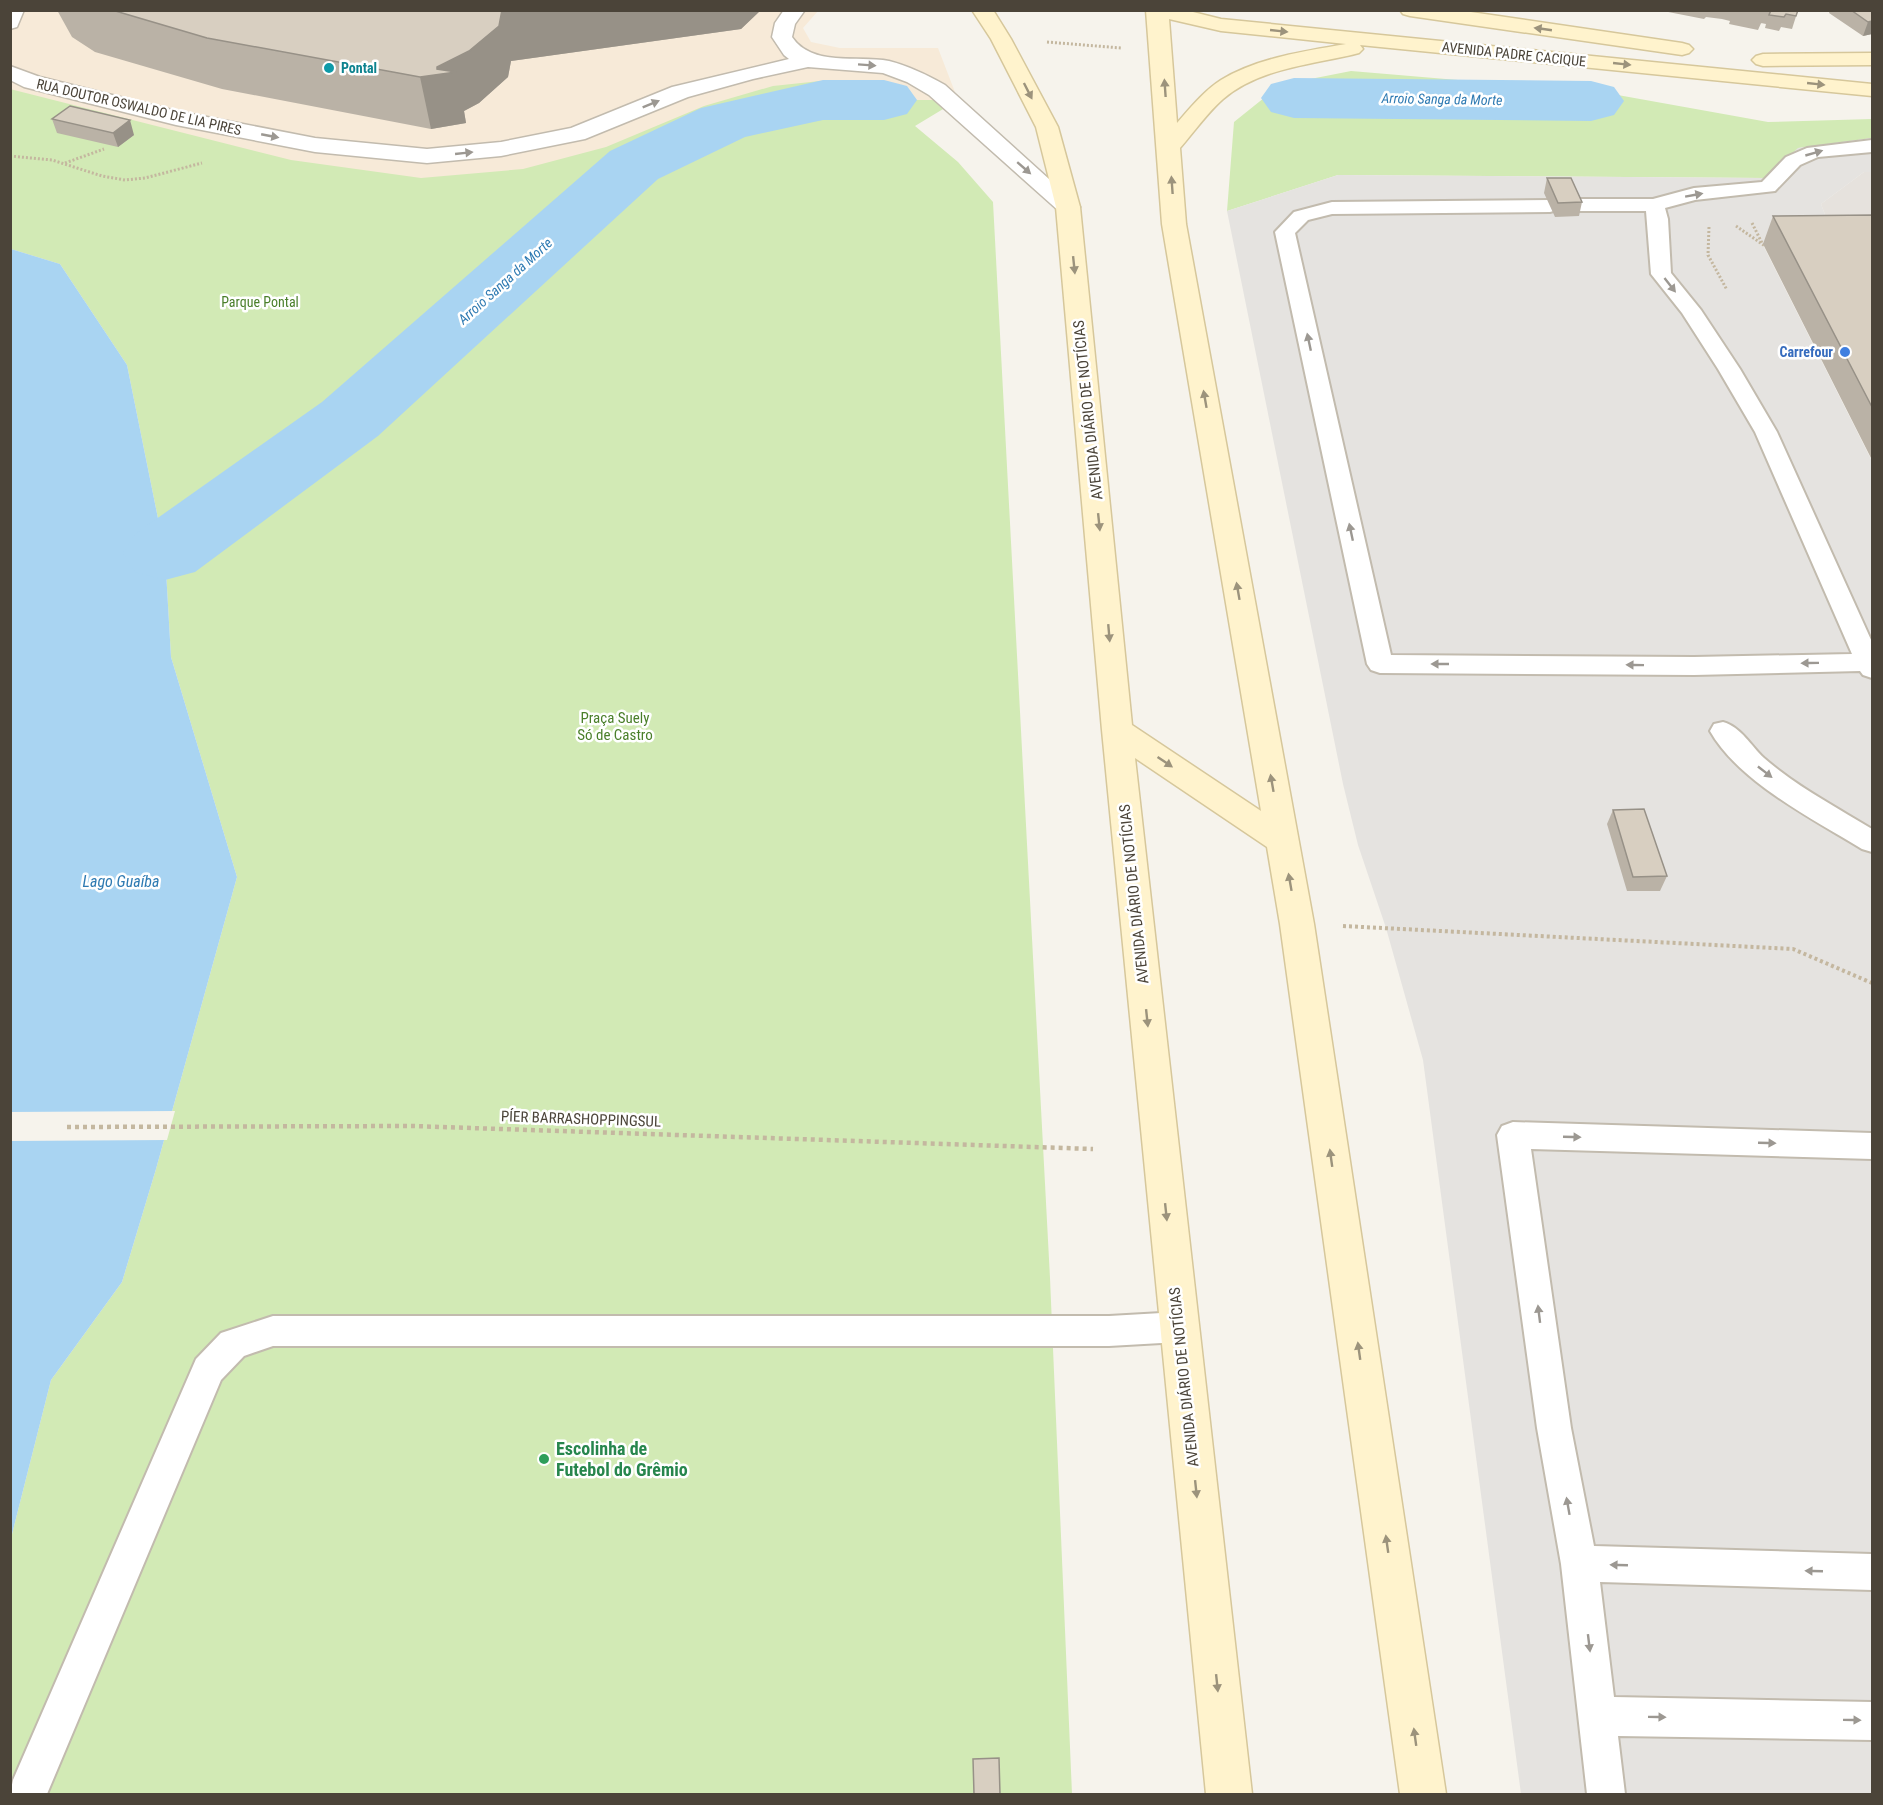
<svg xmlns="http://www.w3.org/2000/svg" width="1883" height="1805" font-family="'Roboto Condensed',sans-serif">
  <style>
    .commercial { fill: #f7ead8 }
    .industrial { fill: #e6e2dd }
    .green { fill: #d2eab5 }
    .parking { fill: #e5e3e0 }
    .water { fill: #a9d4f2 }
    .pier { fill: #f6f3ec }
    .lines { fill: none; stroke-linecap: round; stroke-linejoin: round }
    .river { fill: #a9d4f2; fill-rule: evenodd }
    .lane-casing { stroke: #c2bbae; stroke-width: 4 }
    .street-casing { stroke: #c2bbae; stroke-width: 3 }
    .secondary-casing { stroke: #d6c79b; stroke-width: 3 }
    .path-far2 { stroke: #c4b79f; stroke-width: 3; stroke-dasharray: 2 2; stroke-linecap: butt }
    .path-far1 { stroke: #c4b79f; stroke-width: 4; stroke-dasharray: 3 3; stroke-linecap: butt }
    .path { stroke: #c4b79f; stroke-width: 4.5; stroke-dasharray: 4 4; stroke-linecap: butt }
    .lane { fill: #fff; fill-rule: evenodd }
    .street { fill: #fff; fill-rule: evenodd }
    .secondary { fill: #fff3cd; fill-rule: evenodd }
    .wall { fill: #bab2a6 }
    .shaded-wall { fill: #979187 }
    .building { fill: #d8cfc1; stroke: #979187; stroke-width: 1.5 }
    .oneway { fill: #9c937c }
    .oneway2 { fill: #9c9892 }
    .culture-dot { fill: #0f9aa8; stroke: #fff; stroke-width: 2 }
    .shop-dot { fill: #3f7fe0; stroke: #fff; stroke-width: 2 }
    .leisure-dot { fill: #2e9e5b; stroke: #fff; stroke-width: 2 }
    .labels { text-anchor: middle; stroke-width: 5; stroke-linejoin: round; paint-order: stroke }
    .far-street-label { font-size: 14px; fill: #4b4439; stroke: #fff }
    .far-culture-label { font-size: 14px; font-weight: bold; fill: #0d838f; stroke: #fff; text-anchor: start }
    .far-water-label { font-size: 14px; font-style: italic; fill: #2e7ab2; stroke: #fff }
    .far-park-label { font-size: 14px; fill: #4a7f2a; stroke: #fff }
    .far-shop-label { font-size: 14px; font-weight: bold; fill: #366cbe; stroke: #fff; text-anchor: end }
    .street-label { font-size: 15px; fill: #4b4439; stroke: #fff }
    .park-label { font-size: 15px; fill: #4a7f2a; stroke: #fff }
    .water-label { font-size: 16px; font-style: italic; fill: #2e7ab2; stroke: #fff }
    .near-leisure-label { font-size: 18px; font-weight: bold; fill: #27864d; stroke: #fff; text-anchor: start }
  </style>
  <rect width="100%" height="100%" fill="#f6f3ec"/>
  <path class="commercial" d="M 10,11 L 818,11 L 803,28 L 811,42 L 840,48 L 938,48 L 958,100 L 634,165 L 60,264 L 11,249 Z"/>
  <path class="industrial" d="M 1864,172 L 1872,172 L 1872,244 L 1836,244 L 1821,204 Z"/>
  <path class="green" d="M 1351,71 L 1601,92 L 1768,122 L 1872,119 L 1872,138 L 1799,148 L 1766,178 L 1338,175 L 1227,211 L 1234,122 L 1280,85 Z
    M 820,81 L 871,88 L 884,100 L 958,100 L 915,126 L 958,162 L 993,202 L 1050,1278 L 1072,1794 L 11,1794 L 11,1538 L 51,1380 L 122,1282 L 156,1169 L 237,877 L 171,657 L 165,553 L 127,365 L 60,264 L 11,249 L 10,89 L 291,160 L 421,178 L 523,169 L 606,147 L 704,106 L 773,86 Z"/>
  <path class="parking" d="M 1872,138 L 1872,172 L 1864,172 L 1821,204 L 1836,244 L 1763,245 L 1872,461 L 1872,1794 L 1521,1794 L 1423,1060 L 1386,928 L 1358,845 L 1343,784 L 1227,211 L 1338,175 L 1765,178 L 1798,148 Z"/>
  <path class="water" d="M 11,249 L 60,264 L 127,365 L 165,553 L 171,657 L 237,877 L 156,1169 L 122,1282 L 51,1380 L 11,1538 Z"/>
  <path class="pier" d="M 175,1111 L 167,1140 L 11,1141 L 11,1112 Z"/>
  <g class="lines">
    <path class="river" d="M 1294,78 L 1591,81 L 1614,87 L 1624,101 L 1614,115 L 1591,121 L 1294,118 L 1271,112 L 1261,98 L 1271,84 Z
      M 823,80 L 884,80 L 907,86 L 917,100 L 907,114 L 884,120 L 823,120 L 745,137 L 658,179 L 378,436 L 195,572 L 165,580 L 135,572 L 123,553 L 135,534 L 322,402 L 610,151 L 701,108 Z"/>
    <g class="lane-casing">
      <path id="lane" d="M 1872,140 L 1872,152 L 1818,157 L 1800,165 L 1775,191 L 1695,200 L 1665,208 L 1668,219 L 1671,273 L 1701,310 L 1740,369 L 1777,432 L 1872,642 L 1872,678 L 1863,675 L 1860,671 L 1694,675 L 1380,673 L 1371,670 L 1367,664 L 1275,232 L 1294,212 L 1332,202 L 1550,200 L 1557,202 L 1560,206 L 1557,210 L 1550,212 L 1332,214 L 1308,220 L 1295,233 L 1391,655 L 1694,657 L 1852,654 L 1755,432 L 1718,369 L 1682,313 L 1651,274 L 1646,211 L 1574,211 L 1567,209 L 1564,205 L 1567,201 L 1574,199 L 1653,199 L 1694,188 L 1762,182 L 1786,157 L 1807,148 Z
        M 1723,722 C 1741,727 1751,746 1764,758 C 1796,786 1836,807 1872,829 L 1872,852 L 1862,849 C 1813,819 1739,782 1710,731 L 1714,724 Z
        M 1513,1122 L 1872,1133 L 1872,1159 L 1531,1149 L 1571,1428 L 1594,1546 L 1872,1554 L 1872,1590 L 1600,1582 L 1614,1697 L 1872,1702 L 1872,1740 L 1618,1736 L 1625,1794 L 1587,1794 L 1561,1564 L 1537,1428 L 1497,1135 L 1502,1126 Z
        M 1179,1312 L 1191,1316 L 1196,1327 L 1191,1338 L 1179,1342 L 1109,1346 L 273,1346 L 244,1356 L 221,1380 L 47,1794 L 10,1794 L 13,1780 L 196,1359 L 221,1333 L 273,1316 L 1109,1316 Z"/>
    </g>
    <g class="street-casing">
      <path id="street" d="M 10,10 L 24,10 L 17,27 L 10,29 Z
        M 784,10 L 805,10 L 795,24 L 792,37 C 812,67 857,55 889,61 C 909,66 927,75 945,85 L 1080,207 L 1076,212 L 1068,214 L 1060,212 L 929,95 L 907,82 L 883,73 L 808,67 L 753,79 L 688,97 L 585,139 L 501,156 L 427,163 L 315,152 L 176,125 L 24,87 L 10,80 L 10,66 L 40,77 L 176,111 L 315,138 L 427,149 L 501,142 L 571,128 L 672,87 L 789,59 L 784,55 L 772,37 L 775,23 Z"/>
    </g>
    <g class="secondary-casing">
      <path id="secondary" d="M 972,10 L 993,10 L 1011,39 L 1058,127 L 1080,207 L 1132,725 L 1261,811 L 1162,224 L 1146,10 L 1185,10 L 1221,19 L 1872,84 L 1872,96 L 1360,45 L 1363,49 L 1359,53 C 1313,65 1261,67 1223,99 C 1207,113 1194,132 1180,148 L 1186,224 L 1314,924 L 1446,1794 L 1400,1794 L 1280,924 L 1267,847 L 1135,758 L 1252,1794 L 1206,1794 L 1102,730 L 1056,207 L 1036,127 L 991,39 ZM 1169,19 L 1221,31 L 1346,44 C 1305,51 1257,58 1221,80 C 1204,91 1191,107 1177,123 Z
        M 1400,10 L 1457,10 L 1682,43 L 1689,45 L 1693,49 L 1689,53 L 1682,55 L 1410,16 L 1403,14 Z
        M 1872,53 L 1872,65 L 1763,66 L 1756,64 L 1752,60 L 1756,56 L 1763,54 Z"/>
    </g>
    <path class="path-far2" d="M 1047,42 L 1121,48
      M 10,156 L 52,160 L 102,176 L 125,180 L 145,178 L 202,163
      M 65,163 L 104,149
      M 1752,223 L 1762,243
      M 1736,226 L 1765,246
      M 1709,227 L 1708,255 L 1727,290"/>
    <path class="path-far1" d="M 1343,926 L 1793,949 L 1872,983"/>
    <path class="path" d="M 67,1127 L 412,1126 L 1093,1149"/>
    <use href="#lane" class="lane"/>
    <use href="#street" class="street"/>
    <use href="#secondary" class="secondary"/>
  </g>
  <path class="wall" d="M 57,10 L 761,10 L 741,29 L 511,61 L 508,77 L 479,103 L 464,111 L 466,123 L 431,129 L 222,89 L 95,52 L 72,37 Z
    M 1658,10 L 1798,10 L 1792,29 L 1781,27 L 1779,31 L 1765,28 L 1766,24 L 1761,23 L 1762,21 L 1758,30 L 1729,24 L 1730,21 L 1722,19 L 1706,17 L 1704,19 Z
    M 1830,10 L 1872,10 L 1872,34 L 1863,36 L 1829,13 Z
    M 52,119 L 134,135 L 118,147 L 57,133 Z
    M 1547,178 L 1582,202 L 1579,216 L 1555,217 L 1544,193 Z
    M 1872,215 L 1872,460 L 1763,244 L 1773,216 Z
    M 1613,810 L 1667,876 L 1660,891 L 1627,891 L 1607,824 Z"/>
  <path class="shaded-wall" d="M 502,10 L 761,10 L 741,29 L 511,61 L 508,77 L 479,103 L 464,111 L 466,123 L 431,129 L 420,77 L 437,67 Z
    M 1872,21 L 1872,34 L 1863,36 L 1868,22 Z
    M 130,120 L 134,135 L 118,147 L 113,133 Z"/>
  <path class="building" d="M 112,10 L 502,10 L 499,26 L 469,51 L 437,67 L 437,69 L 456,72 L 420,77 L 207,38 Z
    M 1771,10 L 1798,10 L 1796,16 L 1786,14 L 1784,17 L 1769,15 Z
    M 1851,10 L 1872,10 L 1872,21 L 1868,22 Z
    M 70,106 L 130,120 L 113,133 L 52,119 Z
    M 1547,178 L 1571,178 L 1582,202 L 1558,203 Z
    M 1872,215 L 1872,407 L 1773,216 Z
    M 1644,809 L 1667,876 L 1633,877 L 1613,810 Z
    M 999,1758 L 1000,1794 L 974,1794 L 973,1759 Z"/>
  <defs><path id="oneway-solid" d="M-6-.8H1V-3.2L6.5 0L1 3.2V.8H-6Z" transform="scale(1.5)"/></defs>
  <g class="oneway">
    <use href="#oneway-solid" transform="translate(1543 29) rotate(-172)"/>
    <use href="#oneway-solid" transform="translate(1279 31) rotate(6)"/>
    <use href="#oneway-solid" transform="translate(1622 64) rotate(6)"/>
    <use href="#oneway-solid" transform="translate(1816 84) rotate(6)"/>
    <use href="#oneway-solid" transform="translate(1165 88) rotate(-94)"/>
    <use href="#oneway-solid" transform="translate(1028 91) rotate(63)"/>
    <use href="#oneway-solid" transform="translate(1172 185) rotate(-94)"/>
    <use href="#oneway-solid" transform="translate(1074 265) rotate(84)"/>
    <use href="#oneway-solid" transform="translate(1205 399) rotate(-100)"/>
    <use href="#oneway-solid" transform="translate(1099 522) rotate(84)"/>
    <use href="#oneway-solid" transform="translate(1238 591) rotate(-100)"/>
    <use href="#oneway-solid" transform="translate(1109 633) rotate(85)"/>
    <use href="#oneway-solid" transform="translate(1165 762) rotate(34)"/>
    <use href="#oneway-solid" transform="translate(1272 783) rotate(-100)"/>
    <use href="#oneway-solid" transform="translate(1290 882) rotate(-100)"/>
    <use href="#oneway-solid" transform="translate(1147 1018) rotate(84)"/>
    <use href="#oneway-solid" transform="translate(1331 1158) rotate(-98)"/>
    <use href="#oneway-solid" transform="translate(1166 1212) rotate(84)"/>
    <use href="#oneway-solid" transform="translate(1359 1351) rotate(-98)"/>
    <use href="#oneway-solid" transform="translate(1196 1489) rotate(84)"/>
    <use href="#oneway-solid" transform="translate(1387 1544) rotate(-98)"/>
    <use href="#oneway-solid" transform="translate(1217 1683) rotate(84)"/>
    <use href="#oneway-solid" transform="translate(1415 1737) rotate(-98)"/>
  </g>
  <g class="oneway2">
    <use href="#oneway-solid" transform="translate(867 65) rotate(4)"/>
    <use href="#oneway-solid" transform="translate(651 104) rotate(-22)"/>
    <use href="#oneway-solid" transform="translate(270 136) rotate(11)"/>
    <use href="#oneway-solid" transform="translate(464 153) rotate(-6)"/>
    <use href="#oneway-solid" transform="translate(1814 153) rotate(-16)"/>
    <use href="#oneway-solid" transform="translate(1024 168) rotate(41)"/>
    <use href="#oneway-solid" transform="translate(1694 195) rotate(-10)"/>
    <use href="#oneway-solid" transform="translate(1670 285) rotate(52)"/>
    <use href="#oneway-solid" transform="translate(1309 342) rotate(-102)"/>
    <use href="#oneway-solid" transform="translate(1351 532) rotate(-102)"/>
    <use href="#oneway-solid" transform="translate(1810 663) rotate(179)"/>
    <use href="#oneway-solid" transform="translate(1440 664) rotate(180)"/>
    <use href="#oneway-solid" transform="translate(1635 665) rotate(-179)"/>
    <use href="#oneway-solid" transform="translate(1765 772) rotate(38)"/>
    <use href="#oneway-solid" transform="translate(1572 1137) rotate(2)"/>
    <use href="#oneway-solid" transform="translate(1767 1143) rotate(2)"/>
    <use href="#oneway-solid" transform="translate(1539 1314) rotate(-97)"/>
    <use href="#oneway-solid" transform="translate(1568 1506) rotate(-100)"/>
    <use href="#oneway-solid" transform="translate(1619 1565) rotate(-178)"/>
    <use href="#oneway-solid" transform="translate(1814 1571) rotate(-178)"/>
    <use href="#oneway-solid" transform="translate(1589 1643) rotate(83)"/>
    <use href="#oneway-solid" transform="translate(1657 1717) rotate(1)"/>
    <use href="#oneway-solid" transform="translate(1852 1720) rotate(1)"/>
  </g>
  <circle class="culture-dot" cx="329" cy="68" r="6"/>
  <circle class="shop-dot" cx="1845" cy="352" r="6"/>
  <circle class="leisure-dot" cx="544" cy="1459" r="6"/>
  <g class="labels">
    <g class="far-street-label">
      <text transform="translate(1514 54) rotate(6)" y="5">AVENIDA PADRE CACIQUE</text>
      <text transform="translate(139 107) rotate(13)" y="5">RUA DOUTOR OSWALDO DE LIA PIRES</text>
    </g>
    <g class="far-culture-label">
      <text x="341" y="73">Pontal</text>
    </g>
    <g class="far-water-label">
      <text transform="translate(1442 99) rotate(1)" y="5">Arroio Sanga da Morte</text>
      <text transform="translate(505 281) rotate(-42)" y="5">Arroio Sanga da Morte</text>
    </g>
    <g class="far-park-label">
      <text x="260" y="307">Parque Pontal</text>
    </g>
    <g class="far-shop-label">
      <text x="1833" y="357">Carrefour</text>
    </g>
    <g class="street-label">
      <text transform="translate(1088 410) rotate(-96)" y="5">AVENIDA DIÁRIO DE NOTÍCIAS</text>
      <text transform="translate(1134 894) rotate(-96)" y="5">AVENIDA DIÁRIO DE NOTÍCIAS</text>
      <text transform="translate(581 1119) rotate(2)" y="5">PÍER BARRASHOPPINGSUL</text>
      <text transform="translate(1184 1377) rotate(-96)" y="5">AVENIDA DIÁRIO DE NOTÍCIAS</text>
    </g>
    <g class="park-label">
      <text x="615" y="723">Praça Suely<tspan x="615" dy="17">Só de Castro</tspan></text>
    </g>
    <g class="water-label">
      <text x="121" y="887">Lago Guaíba</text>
    </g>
    <g class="near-leisure-label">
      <text x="556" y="1455">Escolinha de<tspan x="556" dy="21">Futebol do Grêmio</tspan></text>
    </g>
  </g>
  <rect width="1883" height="1805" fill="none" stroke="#4b4439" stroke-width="24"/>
</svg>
